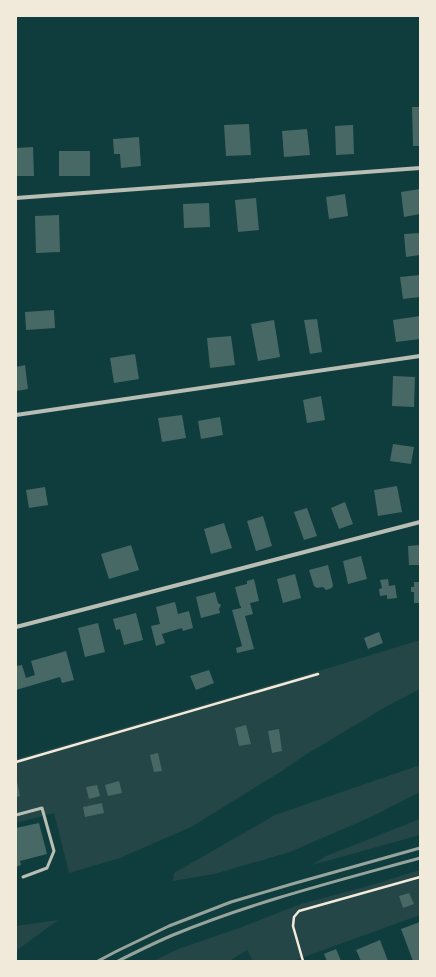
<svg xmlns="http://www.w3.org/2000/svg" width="436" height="977" font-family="'Open Sans',sans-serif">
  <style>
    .green { fill: #244646 }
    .building { fill: #486865 }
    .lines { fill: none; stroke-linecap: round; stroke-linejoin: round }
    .path { stroke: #f1e9da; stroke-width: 2.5 }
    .service { stroke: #b8beb3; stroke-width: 3 }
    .minor { stroke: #b8beb3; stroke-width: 4 }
    .rail { stroke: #97a49c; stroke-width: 3 }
  </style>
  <rect width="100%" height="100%" fill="#0f3d3e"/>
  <path class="green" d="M 420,640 L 420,689 L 387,706 L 305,755 L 282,771 L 191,827 L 120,858 L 69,873 L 54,813 L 16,823 L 16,759 L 332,667 Z
    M 420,765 L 420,792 L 373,816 L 290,852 L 214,874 L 173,881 L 174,873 L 275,815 Z
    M 420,819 L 420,835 L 312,865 L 326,856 Z
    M 420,870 L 420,915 L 293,961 L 253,961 L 247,950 L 229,961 L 153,961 L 181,948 L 242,927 L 301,904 L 368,886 Z
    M 58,920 L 16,951 L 16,926 Z"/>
  <path class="building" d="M 412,107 L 420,107 L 420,146 L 413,146 Z
    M 249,124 L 251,155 L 226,156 L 224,125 Z
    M 353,125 L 354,154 L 336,155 L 335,126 Z
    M 307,129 L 310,155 L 284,157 L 282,131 Z
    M 139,137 L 141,166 L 121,168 L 120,154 L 114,154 L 113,139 Z
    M 33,147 L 34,176 L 16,176 L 16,148 Z
    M 59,151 L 90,151 L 90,176 L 59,176 Z
    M 420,189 L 420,214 L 404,217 L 401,192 Z
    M 345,194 L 348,216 L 329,219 L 326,197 Z
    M 256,198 L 259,230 L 238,232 L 235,200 Z
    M 209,203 L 210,227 L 184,228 L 183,204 Z
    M 59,215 L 60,252 L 36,253 L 35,216 Z
    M 420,233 L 420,255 L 406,257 L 404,234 Z
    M 420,275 L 420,297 L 403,299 L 400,277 Z
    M 54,310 L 55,328 L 26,330 L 25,312 Z
    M 420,316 L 420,339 L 396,342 L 393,320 Z
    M 317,319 L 322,352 L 310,354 L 304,320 Z
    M 274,320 L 280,357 L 258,361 L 251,324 Z
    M 231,336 L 235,365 L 210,368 L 207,338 Z
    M 135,354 L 139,379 L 114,383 L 110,358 Z
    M 25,365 L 28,389 L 16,391 L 16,367 Z
    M 393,376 L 415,377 L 414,407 L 392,406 Z
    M 321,396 L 325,420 L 307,423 L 303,400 Z
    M 182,415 L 186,438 L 162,442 L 158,418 Z
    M 220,417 L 223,435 L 201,439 L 198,421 Z
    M 393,444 L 414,447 L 411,464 L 390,461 Z
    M 397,486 L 402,512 L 378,516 L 374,490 Z
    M 45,487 L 48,505 L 29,508 L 26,490 Z
    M 345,502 L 353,524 L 339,529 L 331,508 Z
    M 307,508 L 317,536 L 304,540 L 294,512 Z
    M 263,516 L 272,546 L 256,551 L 247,521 Z
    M 224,523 L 232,548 L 211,554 L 204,529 Z
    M 131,545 L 139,570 L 109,579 L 101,554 Z
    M 420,545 L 420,565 L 409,565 L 408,546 Z
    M 361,556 L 367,579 L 348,584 L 343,561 Z
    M 328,565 L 333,585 L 332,588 L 326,590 L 323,587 L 317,588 L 314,586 L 309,570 Z
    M 295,574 L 301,598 L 283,603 L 277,579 Z
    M 254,579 L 259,601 L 250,603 L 253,614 L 245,616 L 254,649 L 237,653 L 236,648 L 242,646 L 232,610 L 241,608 L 241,606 L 240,606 L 235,587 L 247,584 L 247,581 Z
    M 388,579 L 389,586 L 395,585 L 397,598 L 387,599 L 387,595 L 380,596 L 379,589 L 382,588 L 380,580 Z
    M 414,582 L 420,582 L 420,603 L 414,603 L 414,592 L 411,592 L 411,587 L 414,587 Z
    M 215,592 L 218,603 L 221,605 L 219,609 L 220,613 L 201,618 L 196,597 Z
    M 175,602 L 178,614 L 189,611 L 193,628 L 183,631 L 182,628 L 162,634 L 165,643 L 156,646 L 151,626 L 160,624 L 156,607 Z
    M 136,613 L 143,640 L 124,645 L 120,629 L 116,630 L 113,619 Z
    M 98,623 L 105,652 L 85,657 L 78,628 Z
    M 379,632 L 383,643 L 368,649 L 364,638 Z
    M 66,651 L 74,680 L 62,683 L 60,677 L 16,690 L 16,666 L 22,665 L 26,678 L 35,675 L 31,661 Z
    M 209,670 L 214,683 L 196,690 L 190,676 Z
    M 246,725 L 251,744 L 239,746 L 235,728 Z
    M 279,729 L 282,751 L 272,753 L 268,731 Z
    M 158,753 L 162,771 L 154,772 L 150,755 Z
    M 119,781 L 122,793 L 108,796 L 105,785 Z
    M 17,782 L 20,796 L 16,797 L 16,783 Z
    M 97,785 L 100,796 L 89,799 L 86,787 Z
    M 102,803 L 104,813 L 85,817 L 83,807 Z
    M 39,823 L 47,854 L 20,861 L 21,865 L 16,867 L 16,828 Z
    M 409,893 L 414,904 L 403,908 L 399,896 Z
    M 420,922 L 420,961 L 413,961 L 401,929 Z
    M 380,940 L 388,961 L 361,961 L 356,950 Z
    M 336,949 L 341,961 L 327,961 L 324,954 Z"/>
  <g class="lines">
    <path class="path" d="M 16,762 L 318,674
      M 303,961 L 293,926 L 294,917 L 299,911 L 420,877"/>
    <path class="service" d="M 16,815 L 42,808 L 54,851 L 47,868 L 23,877"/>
    <path class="minor" d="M 16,198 L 420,168
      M 16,415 L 420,356
      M 16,627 L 420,522"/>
    <path class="rail" d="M 98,961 L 117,951 L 169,926 L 231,902 L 292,884 L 420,848
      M 118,961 C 136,952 154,943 173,935 C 253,902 337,881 420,858"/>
  </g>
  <rect width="436" height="977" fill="none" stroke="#f1e9da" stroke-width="34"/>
</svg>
